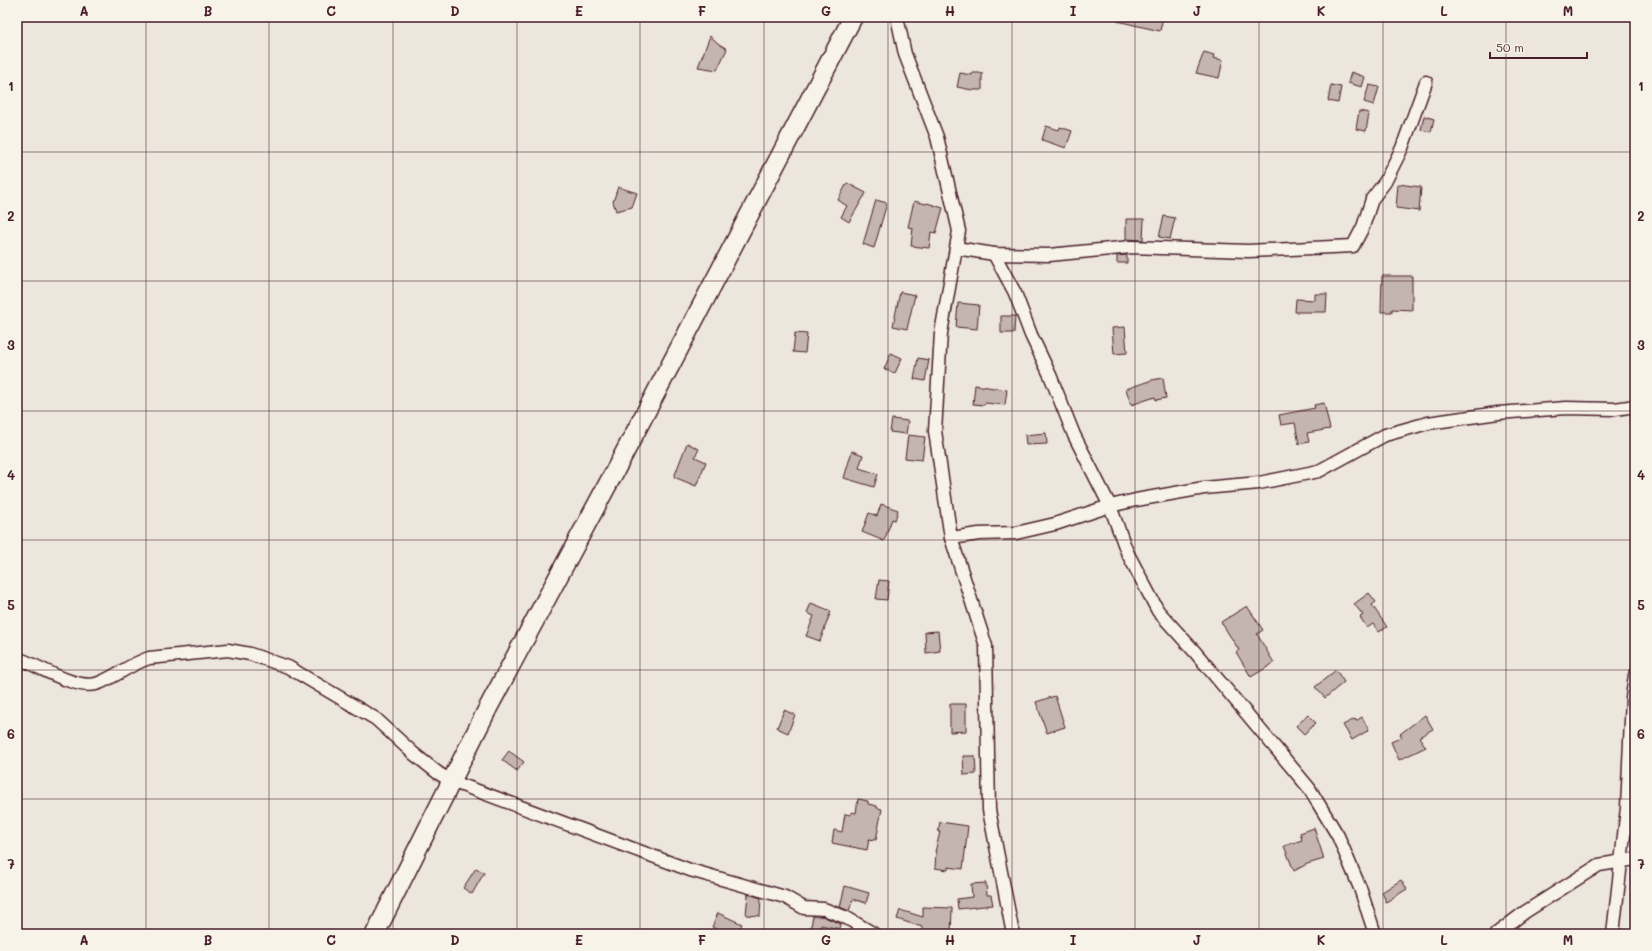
<svg xmlns="http://www.w3.org/2000/svg" width="1652" height="951" font-family="Mali,sans-serif">
	<style>
		.building { fill: #c4b5b0; stroke: #4a1f2b }
		.lines { fill: none; stroke-linecap: round; stroke-linejoin: round }
		.street-casing { stroke: #4a1f2b; stroke-width: 15 }
		.secondary-casing { stroke: #4a1f2b; stroke-width: 21 }
		.street { stroke: #f7f3e8; stroke-width: 12 }
		.secondary { stroke: #f7f3e8; stroke-width: 18 }
		.grid { fill: none; stroke: #4a1f2b; stroke-width: 1; stroke-opacity: 0.55 }
		.neatline { fill: none; stroke: #4a1f2b; stroke-width: 1.5 }
		.grid-label { font-size: 13px; text-anchor: middle; font-weight: bold; fill: #4a1f2b }
	</style>
	<rect width="100%" height="100%" fill="#ece6dd"/>
	<filter id="ink" filterUnits="userSpaceOnUse"><feTurbulence type="fractalNoise" baseFrequency=".025" numOctaves="2"/><feDisplacementMap in="SourceGraphic" scale="8" xChannelSelector="R" yChannelSelector="G"/><feConvolveMatrix kernelMatrix="1 2 1 2 8 2 1 2 1" color-interpolation-filters="sRGB"/></filter>
	<g filter="url(#ink)">
		<!-- building -->
		<g class="building">
			<path d="M1118,17h45l-3,14 -43,-10z"/>
			<path d="M710,36l9,8 8,5 -10,21 -19,-3z"/>
			<path d="M1204,52l10,3 -1,3 10,2 -4,18 -23,-5z"/>
			<path d="M1351,72l14,5 -3,10 -14,-4z"/>
			<path d="M960,73l12,2v-2h10v17h-10l-15,-3z"/>
			<path d="M1331,85l10,2 -3,16 -10,-2z"/>
			<path d="M1369,85l10,2 -5,18 -10,-3z"/>
			<path d="M1359,111l10,2 -3,18 -10,-2z"/>
			<path d="M1424,116l10,3 -3,13 -10,-2z"/>
			<path d="M1046,126l13,4 1,-3 12,4 -6,17 -24,-8z"/>
			<path d="M847,183l19,10 -17,29 -8,-5 6,-11 -9,-6z"/>
			<path d="M1398,184l23,3 -2,24 -23,-3z"/>
			<path d="M618,187l19,6 -5,14 -16,4 -3,-9z"/>
			<path d="M876,200l11,3 -13,45 -11,-4z"/>
			<path d="M914,201l12,3 1,-1 16,5 -7,25 -5,-1 -2,16 -18,-2 2,-18 -5,-1z"/>
			<path d="M1164,216l11,2 -5,21 -11,-2z"/>
			<path d="M1126,219h18l-1,21 -17,-1z"/>
			<path d="M1127,255v8h-10v-7z"/>
			<path d="M1382,276h30v34l-20,-1v3h-11z"/>
			<path d="M900,292l15,3 -8,34 -14,-3z"/>
			<path d="M1315,294h12l-1,18h-31l1,-13 19,1z"/>
			<path d="M958,303l21,2 -2,24 -21,-2z"/>
			<path d="M1001,316h14l-1,17h-13z"/>
			<path d="M1125,327l2,26 -13,1 -2,-26z"/>
			<path d="M795,333l12,1 -2,19 -12,-1z"/>
			<path d="M891,353l11,5 -7,15 -11,-4z"/>
			<path d="M918,358l11,2 -4,21 -11,-2z"/>
			<path d="M1163,378l3,20 -10,2 -1,-3 -24,8 -5,-16 26,-9z"/>
			<path d="M975,385l32,5 -2,15 -20,-2 -1,2 -11,-1z"/>
			<path d="M1324,403l6,26 -23,4 2,9 -10,2 -4,-21 -14,2 -2,-10 36,-7 -1,-3z"/>
			<path d="M892,419l16,2 -2,13 -16,-2z"/>
			<path d="M1046,433l1,11 -21,1 -1,-10z"/>
			<path d="M908,435l17,2 -3,23 -17,-2z"/>
			<path d="M687,443l12,6 -4,8 11,5 -10,24 -22,-9z"/>
			<path d="M852,451l11,4 -4,13 19,6 -4,13 -30,-9z"/>
			<path d="M881,504l17,6 -3,10 -3,-1 -8,22 -22,-9 7,-19 8,3z"/>
			<path d="M879,580l10,1 -2,19 -11,-1z"/>
			<path d="M1369,593l7,9 -4,3 15,22 -8,5 -6,-8 -6,4 -7,-11 3,-2 -9,-11z"/>
			<path d="M811,603l20,8 -11,30 -14,-5 8,-20 -7,-3z"/>
			<path d="M1247,606l16,24 -6,4 17,29 -23,14 -15,-25 3,-2 -18,-28z"/>
			<path d="M938,631l2,20 -14,2 -1,-21z"/>
			<path d="M1336,670l8,12 -19,16 -10,-11z"/>
			<path d="M1055,696l10,31 -18,6 -11,-31z"/>
			<path d="M950,704h16v27l-16,1z"/>
			<path d="M784,710l11,5 -7,18 -11,-5z"/>
			<path d="M1308,715l8,8 -12,11 -8,-8z"/>
			<path d="M1425,715l8,14 -14,8 7,10 -27,13 -8,-18 11,-5 -2,-3z"/>
			<path d="M1362,717l7,13 -17,10 -9,-15 12,-6 1,2z"/>
			<path d="M509,751l15,11 -7,9 -15,-11z"/>
			<path d="M963,756h12l1,18 -12,1z"/>
			<path d="M858,799l10,2v3l9,2v2l5,1 -6,31 -7,-1 -2,11 -35,-7 2,-13 8,2 3,-18 6,1v-3l5,1z"/>
			<path d="M940,822l28,4 -5,43 -15,-2v3l-13,-2 1,-16h-1l5,-20h-2z"/>
			<path d="M1314,828l10,31 -17,5 -13,7 -10,-25 18,-6 -2,-7z"/>
			<path d="M476,868l8,5 -12,21 -9,-6z"/>
			<path d="M1401,880l6,9 -21,13 -4,-10z"/>
			<path d="M986,883l1,12h4l2,10 -35,4 -1,-10 15,-2 -1,-13z"/>
			<path d="M845,886l24,7 -3,10 -13,-4 -4,12 -9,-4z"/>
			<path d="M748,894l13,4 -1,18 -14,-1z"/>
			<path d="M923,907l29,1 -1,26h-29v-7l-25,-8 3,-9 23,7z"/>
			<path d="M718,913l24,11 -5,10h-9l-16,-7z"/>
			<path d="M813,916h9l19,8 -1,5 -19,-4 -2,8 -9,-2z"/>
		</g>
		<g class="lines">
			<defs>
				<g id="street">
					<path d="M897,17l8,37 32,83 22,94 -18,102 -6,98 16,107 35,108 3,164 24,124"/>
					<path d="M956,248l38,6 55,1 82,-8 117,4 105,-5 10,-19 9,-28 13,-17 17,-34 24,-66"/>
					<path d="M994,254l21,39 16,42 19,40 24,60 36,71 17,46 31,59 37,41 114,136 29,48 22,52 15,46"/>
					<path d="M951,538l28,-4 37,-1 39,-9 55,-18 26,-6 68,-12 55,-5 60,-12 66,-36 43,-12 70,-10 68,-5 49,1 20,-3"/>
					<path d="M17,658c21,7 61,34 82,25 17,-7 32,-19 50,-25l79,-8 22,4 38,13 88,52 38,35 24,19 13,8 239,89 95,27 19,11 20,1 21,8 29,17"/>
					<path d="M1496,934l29,-22 74,-47 36,-6"/>
					<path d="M1613,934l14,-126 5,-110 3,-23"/>
				</g>
				<path id="secondary" d="M375,934l114,-228 128,-239 236,-450"/>
			</defs>
			<!-- street casing -->
			<use href="#street" class="street-casing"/>
			<!-- secondary casing -->
			<use href="#secondary" class="secondary-casing"/>
			<!-- street -->
			<use href="#street" class="street"/>
			<!-- secondary -->
			<use href="#secondary" class="secondary"/>
		</g>
	</g>
	<!-- grid -->
	<path class="grid" d="M146,17v917M269,17v917M393,17v917M517,17v917M640,17v917M764,17v917M888,17v917M1012,17v917M1135,17v917M1259,17v917M1383,17v917M1506,17v917M17,152h1618M17,281h1618M17,411h1618M17,540h1618M17,670h1618M17,799h1618"/>
	<!-- margin -->
	<rect width="1652" height="951" fill="none" stroke="#f7f3e8" stroke-width="44"/>
	<!-- scale -->
	<path d="M1490 52v6h97v-6" fill="none" stroke="#4a1f2b" stroke-width="2"/>
	<text x="1496" y="52" font-size="12" fill="#4a1f2b" stroke="#f7f3e8" stroke-width="3" paint-order="stroke">50 m</text>
	<rect x="22" y="22" width="1608" height="907" class="neatline"/>
	<g class="grid-label">
		<text x="84" y="16">A</text>
		<text x="208" y="16">B</text>
		<text x="331" y="16">C</text>
		<text x="455" y="16">D</text>
		<text x="579" y="16">E</text>
		<text x="702" y="16">F</text>
		<text x="826" y="16">G</text>
		<text x="950" y="16">H</text>
		<text x="1073" y="16">I</text>
		<text x="1197" y="16">J</text>
		<text x="1321" y="16">K</text>
		<text x="1444" y="16">L</text>
		<text x="1568" y="16">M</text>
		<text x="11" y="91">1</text>
		<text x="1641" y="91">1</text>
		<text x="11" y="221">2</text>
		<text x="1641" y="221">2</text>
		<text x="11" y="350">3</text>
		<text x="1641" y="350">3</text>
		<text x="11" y="480">4</text>
		<text x="1641" y="480">4</text>
		<text x="11" y="610">5</text>
		<text x="1641" y="610">5</text>
		<text x="11" y="739">6</text>
		<text x="1641" y="739">6</text>
		<text x="11" y="869">7</text>
		<text x="1641" y="869">7</text>
		<text x="84" y="945">A</text>
		<text x="208" y="945">B</text>
		<text x="331" y="945">C</text>
		<text x="455" y="945">D</text>
		<text x="579" y="945">E</text>
		<text x="702" y="945">F</text>
		<text x="826" y="945">G</text>
		<text x="950" y="945">H</text>
		<text x="1073" y="945">I</text>
		<text x="1197" y="945">J</text>
		<text x="1321" y="945">K</text>
		<text x="1444" y="945">L</text>
		<text x="1568" y="945">M</text>
	</g>
</svg>
